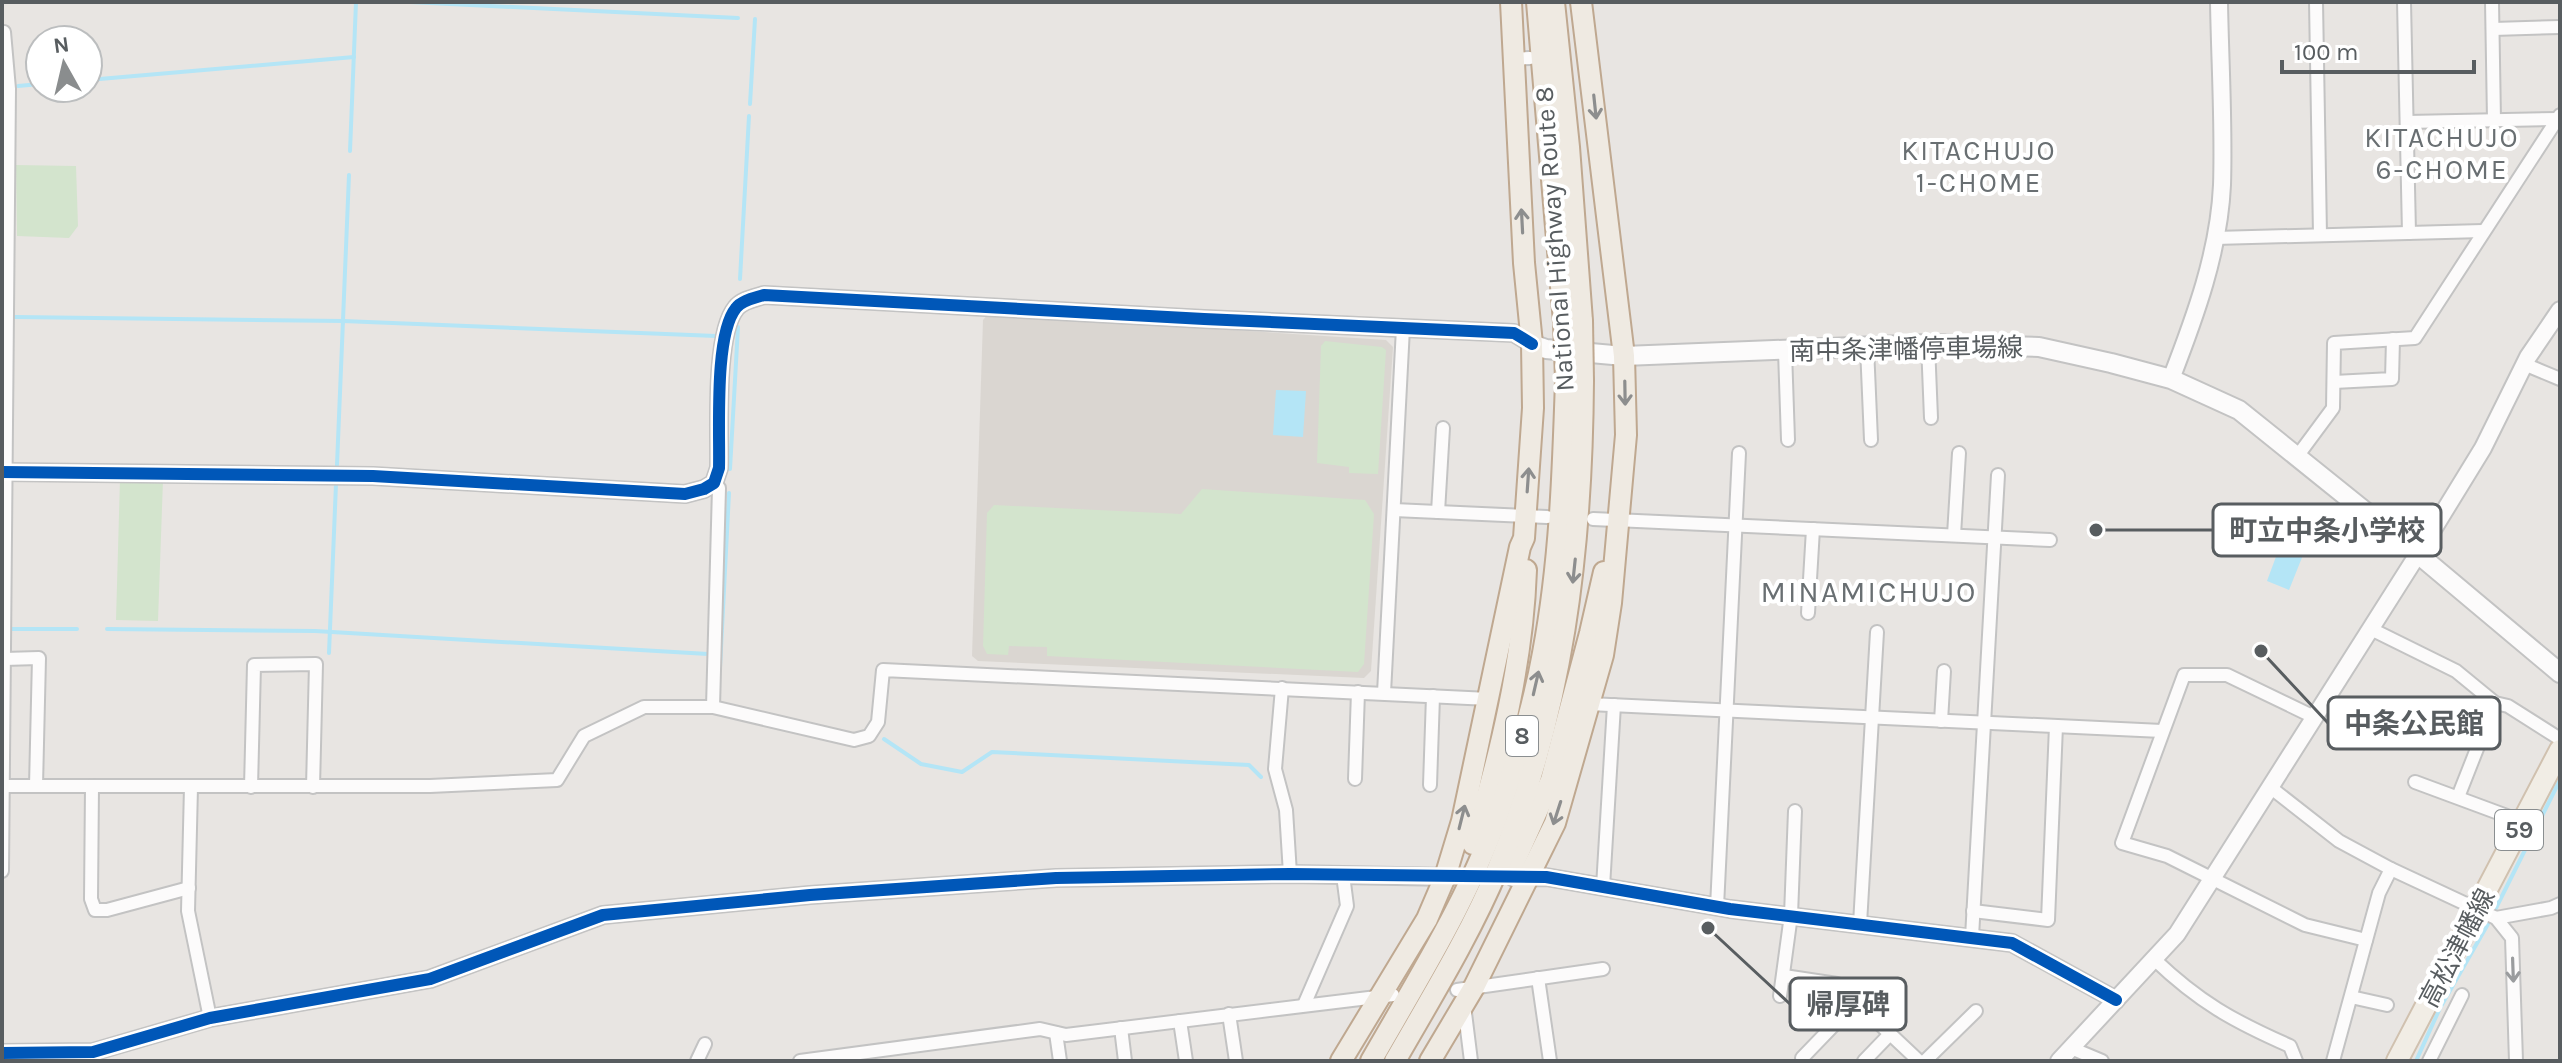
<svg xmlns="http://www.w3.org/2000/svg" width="2562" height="1063" font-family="Karla,'Noto Sans JP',sans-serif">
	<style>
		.education { fill: #dad6d1 }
		.green { fill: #d3e4cd }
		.water { fill: #b4e5f6 }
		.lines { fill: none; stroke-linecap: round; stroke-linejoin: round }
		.stream { stroke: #b4e5f6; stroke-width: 4 }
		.minor-casing { stroke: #c3c3c3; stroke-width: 16 }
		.tertiary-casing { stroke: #c3c3c3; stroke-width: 20 }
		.secondary-casing { stroke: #c3c3c3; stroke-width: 22 }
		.primary-casing { stroke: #d0c1af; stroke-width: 24 }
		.trunk-casing { stroke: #bfa890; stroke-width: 24 }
		.minor { stroke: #fcfbfb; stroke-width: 12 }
		.tertiary { stroke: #fcfbfb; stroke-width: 16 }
		.secondary { stroke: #fcfbfb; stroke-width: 18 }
		.primary { stroke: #f1ede5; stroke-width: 20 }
		.trunk { stroke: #efeae2; stroke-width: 20 }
		.trunk-bridge-casing { stroke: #bfa890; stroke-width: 24; stroke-linecap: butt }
		.trunk-bridge { stroke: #efeae2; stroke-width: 20 }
		.cycleway-casing { stroke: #fff; stroke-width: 17 }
		.cycleway { stroke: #0057b8; stroke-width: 12 }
		.oneway { stroke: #8d8e8e }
		.oneway2 { stroke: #9a9c9e }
		.labels { text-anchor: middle; stroke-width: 8; stroke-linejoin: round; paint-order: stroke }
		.shield { fill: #fff; stroke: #8a8e90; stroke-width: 2 }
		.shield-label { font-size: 24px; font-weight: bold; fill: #585d60 }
		.street-label { font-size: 26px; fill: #585d60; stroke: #fff }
		.neighbourhood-label { font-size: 28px; letter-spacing: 2px; fill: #696f72; stroke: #fff }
		.quarter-label { font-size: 30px; letter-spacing: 2px; fill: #696f72; stroke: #fff }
		.leader { fill: none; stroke: #585d60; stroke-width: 3 }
		.callout-dot { fill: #585d60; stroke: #fff; stroke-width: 3 }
		.callout { fill: #fff; stroke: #585d60; stroke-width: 3 }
		.callout-label { font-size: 28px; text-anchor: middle; font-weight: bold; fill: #585d60 }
	</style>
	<rect width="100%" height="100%" fill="#e8e5e2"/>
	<!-- education -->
	<path class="education" d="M988,314l398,26 7,7 -22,324 -7,7 -386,-17 -6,-5 11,-336z"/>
	<!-- green -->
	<g class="green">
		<path d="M16,165l60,1 2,60 -9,12 -52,-2z"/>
		<path d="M1325,341l57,6 4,3 -8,124 -29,-1v-6l-32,-4 4,-117z"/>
		<path d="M120,479l43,1 -5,141 -42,-1z"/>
		<path d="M1202,489l163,11 9,14 -10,150 -6,8 -311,-16v-9l-38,-1 -1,9 -21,-1 -4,-8 4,-133 7,-8 187,9z"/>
	</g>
	<!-- water -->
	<g class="water">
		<path d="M1276,390l30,1 -3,46 -30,-2z"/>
		<path d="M2278,534l29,11 -18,45 -22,-9 10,-27 -6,-3z"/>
	</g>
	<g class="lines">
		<!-- stream -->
		<g class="stream">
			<path d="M410,2l328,16"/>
			<path d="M88,80l266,-23"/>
			<path d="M18,86l22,-2"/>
			<path d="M750,104l5,-85"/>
			<path d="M350,151l6,-149"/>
			<path d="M740,279l9,-163"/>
			<path d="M15,317l328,4 373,15"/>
			<path d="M337,465l12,-290"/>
			<path d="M730,469l8,-142"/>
			<path d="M12,629h65"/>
			<path d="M107,629l208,2 393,23"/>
			<path d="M329,653l7,-169"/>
			<path d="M720,667l9,-174"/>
			<path d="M884,739l37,25 41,8 30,-20 257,13 12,12"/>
			<path d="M2495,910l65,-130"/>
			<path d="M2416,1061l24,-53 48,-84"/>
		</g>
		<defs>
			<g id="minor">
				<path d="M2316,2l4,233"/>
				<path d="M2404,2l5,231"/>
				<path d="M2492,2l2,118"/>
				<path d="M2493,29l67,-2"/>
				<path d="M1513,59l17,-1"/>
				<path d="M2407,122l151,-3"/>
				<path d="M2215,238l268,-7"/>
				<path d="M1928,344l3,74"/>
				<path d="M1867,347l4,93"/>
				<path d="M1785,351l3,89"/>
				<path d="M2524,364l36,15"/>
				<path d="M2334,382l58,-3 1,-40"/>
				<path d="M2296,458l37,-50 1,-65 81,-5 145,-223"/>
				<path d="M1394,510l153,7"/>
				<path d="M1438,512l5,-84"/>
				<path d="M1593,519l457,21"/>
				<path d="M1954,535l5,-82"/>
				<path d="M1808,613l5,-84"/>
				<path d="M2371,629l85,42 39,32 13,3 52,33"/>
				<path d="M4,659l35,-1 -3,128"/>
				<path d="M1282,688l-7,81 11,41 4,64"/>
				<path d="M1384,693l19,-365"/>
				<path d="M1589,704l573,27"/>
				<path d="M713,707l6,-219 -5,-5"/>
				<path d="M2314,717l-87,-42h-43l-62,168 45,13 138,69 61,15"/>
				<path d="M1941,721l3,-50"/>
				<path d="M1355,779l3,-87"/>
				<path d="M2415,782l108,40"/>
				<path d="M1430,785l3,-89"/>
				<path d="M2,786h428l127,-6 27,-44 60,-29h69l141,33 15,-4 9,-14 5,-52 606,29"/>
				<path d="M92,786l-1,113 4,11h12l82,-22"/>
				<path d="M191,787l-3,124 22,107"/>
				<path d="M251,787l3,-122 62,-1 -3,123"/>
				<path d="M2270,787l69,54 52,28 105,49 16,20 4,123"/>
				<path d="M2458,797l37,-94"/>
				<path d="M2,871l7,-782 -5,-57"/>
				<path d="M1603,887l11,-182"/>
				<path d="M1717,907l22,-454"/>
				<path d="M1973,911l75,9 8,-194"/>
				<path d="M2496,918l55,-10 9,-4"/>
				<path d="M1860,924l17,-292"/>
				<path d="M1972,937l26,-462"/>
				<path d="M2154,959c45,43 79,62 136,87l6,15"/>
				<path d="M1784,976l53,8 82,77"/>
				<path d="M1538,978l12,83"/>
				<path d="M1457,990l146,-21"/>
				<path d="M1780,996l11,-81 4,-104"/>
				<path d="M2351,997l36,8"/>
				<path d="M1304,1005l43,-99 -4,-31"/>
				<path d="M1464,1005l7,56"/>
				<path d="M1229,1014l7,47"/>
				<path d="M1180,1021l6,40"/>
				<path d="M1121,1028l4,33"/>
				<path d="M1056,1033l4,28"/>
				<path d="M2071,1048l31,13"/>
				<path d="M1802,1058l54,-56"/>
				<path d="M697,1061l8,-17"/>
				<path d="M800,1061l240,-32 26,6 327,-40"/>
				<path d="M1864,1061l26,-27"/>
				<path d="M1925,1061l51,-50"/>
				<path d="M2333,1061l46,-168 12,-24"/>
				<path d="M2429,1061l33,-66"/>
			</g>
			<g id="tertiary">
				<path d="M2171,379c24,-62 48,-127 51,-194 2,-61 -2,-122 -3,-183"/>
				<path d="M2,472l371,4 312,18 19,-5 10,-6 5,-15c1,-37 -5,-133 17,-160 6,-8 19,-10 28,-13l440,24 310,14 18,11"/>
				<path d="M1514,878l32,-1 184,32 282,34 104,57"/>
				<path d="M2,1053l91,-1 117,-34 220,-39 173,-64 207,-20 246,-17 234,-4 160,3"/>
				<path d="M2059,1061l118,-127 241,-380 65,-106 45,-91 32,-47"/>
			</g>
			<path id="secondary" d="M1532,344l14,5 78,7 304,-12 111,3 72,16 60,16 68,31 179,144 142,119"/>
			<path id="primary" d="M2397,1061l163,-311"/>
			<g id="trunk">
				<path d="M1537,2l27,320"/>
				<path d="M1554,2l15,145 13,174"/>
				<path d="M1473,844c27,-88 50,-182 53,-274"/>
				<path d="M1513,865l38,-85 39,-147 14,-61"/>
				<path d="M1341,1061l86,-142 18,-42 17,-56 58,-274 4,-9 9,-130 -1,-64 -8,-81 -13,-261"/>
				<path d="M1371,1061c48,-84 102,-169 132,-261 16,-47 31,-97 40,-147 17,-90 20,-181 23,-273"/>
				<path d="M1395,1061c36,-63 75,-126 103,-193 65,-155 84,-319 85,-487"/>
				<path d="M1430,1061l44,-74 81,-164 48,-168 8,-52 15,-168 -2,-79 -43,-354"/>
			</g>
		</defs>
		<!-- minor casing -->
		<use href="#minor" class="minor-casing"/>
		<!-- tertiary casing -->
		<use href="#tertiary" class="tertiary-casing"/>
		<!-- secondary casing -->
		<use href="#secondary" class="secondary-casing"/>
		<!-- primary casing -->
		<use href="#primary" class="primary-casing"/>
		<!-- trunk casing -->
		<use href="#trunk" class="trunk-casing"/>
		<!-- minor -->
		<use href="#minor" class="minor"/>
		<!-- tertiary -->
		<use href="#tertiary" class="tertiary"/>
		<!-- secondary -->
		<use href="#secondary" class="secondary"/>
		<!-- primary -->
		<use href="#primary" class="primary"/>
		<!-- trunk -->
		<use href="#trunk" class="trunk"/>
		<defs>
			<g id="trunk-bridge">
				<path d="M1582,321l1,60"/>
				<path d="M1564,322l2,58"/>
			</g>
		</defs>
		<!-- trunk-bridge casing -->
		<use href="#trunk-bridge" class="trunk-bridge-casing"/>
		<!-- trunk-bridge -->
		<use href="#trunk-bridge" class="trunk-bridge"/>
		<defs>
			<g id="cycleway">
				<path d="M2,472l371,4 312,18 19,-5 10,-6 5,-15c1,-37 -5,-133 17,-160 6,-8 19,-10 28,-13l440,24 310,14 18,11"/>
				<path d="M2,1053l91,-1 117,-34 220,-39 173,-64 207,-20 246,-17 234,-4 256,3 184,32 282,34 104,57"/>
			</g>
		</defs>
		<!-- cycleway casing -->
		<use href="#cycleway" class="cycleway-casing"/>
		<!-- cycleway -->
		<use href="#cycleway" class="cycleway"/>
	</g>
	<!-- one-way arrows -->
	<defs><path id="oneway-shaft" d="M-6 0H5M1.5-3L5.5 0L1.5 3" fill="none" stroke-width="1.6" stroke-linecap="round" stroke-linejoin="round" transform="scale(2)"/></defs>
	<g class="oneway">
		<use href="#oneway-shaft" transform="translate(1595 107) rotate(84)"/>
		<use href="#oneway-shaft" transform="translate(1522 221) rotate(-93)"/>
		<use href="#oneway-shaft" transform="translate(1625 393) rotate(89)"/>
		<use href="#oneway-shaft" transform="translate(1528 480) rotate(-86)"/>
		<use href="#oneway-shaft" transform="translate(1574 571) rotate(96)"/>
		<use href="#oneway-shaft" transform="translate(1536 683) rotate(-77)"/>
		<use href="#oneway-shaft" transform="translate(1557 813) rotate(108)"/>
		<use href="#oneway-shaft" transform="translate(1462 817) rotate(-76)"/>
	</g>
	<use class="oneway2" href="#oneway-shaft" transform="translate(2513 970) rotate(88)"/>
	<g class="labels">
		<!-- shield labels -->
		<g class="shield">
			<rect x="1506" y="716" width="32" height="40" rx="6"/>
			<rect x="2495" y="810" width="48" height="40" rx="6"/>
		</g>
		<g class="shield-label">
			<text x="1522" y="744">8</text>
			<text x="2519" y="838">59</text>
		</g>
		<!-- street labels -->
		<g class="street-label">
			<text transform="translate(1554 239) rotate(-94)" y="9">National Highway Route 8</text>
			<text transform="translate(1906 349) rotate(-1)" y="9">南中条津幡停車場線</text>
			<text transform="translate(2457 948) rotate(-62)" y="9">高松津幡線</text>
		</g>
		<!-- neighbourhood labels -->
		<g class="neighbourhood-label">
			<text x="2442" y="147">KITACHUJO<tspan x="2442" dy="32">6-CHOME</tspan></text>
			<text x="1979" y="160">KITACHUJO<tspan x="1979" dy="32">1-CHOME</tspan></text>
		</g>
		<!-- quarter labels -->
		<g class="quarter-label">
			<text x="1869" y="602">MINAMICHUJO</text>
		</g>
	</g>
	<!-- callouts -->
	<path class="leader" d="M2096 530L2213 530M2261 651L2328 723M1708 928L1790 1004"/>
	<g class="callout-dot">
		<circle cx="2096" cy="530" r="8"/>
		<circle cx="2261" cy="651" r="8"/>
		<circle cx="1708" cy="928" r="8"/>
	</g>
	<g class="callout">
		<rect x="2213" y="504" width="228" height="52" rx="8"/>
		<rect x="2328" y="697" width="172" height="52" rx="8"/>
		<rect x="1790" y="978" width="116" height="52" rx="8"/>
	</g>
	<g class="callout-label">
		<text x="2327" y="540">町立中条小学校</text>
		<text x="2414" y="733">中条公民館</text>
		<text x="1848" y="1014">帰厚碑</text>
	</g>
	<!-- border -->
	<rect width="2562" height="1063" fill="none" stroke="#585d60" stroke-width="8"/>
	<!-- north arrow -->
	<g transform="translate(64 64) rotate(352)"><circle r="38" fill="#ffffff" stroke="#bcbebf" stroke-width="2"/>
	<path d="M0-6L14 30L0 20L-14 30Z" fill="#8a8d8e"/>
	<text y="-12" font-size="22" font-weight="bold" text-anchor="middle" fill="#585d60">N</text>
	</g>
	<!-- scale -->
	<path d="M2282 60v12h192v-12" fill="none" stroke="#585d60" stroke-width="4"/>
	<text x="2294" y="60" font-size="24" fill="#585d60" stroke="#ffffff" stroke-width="6" paint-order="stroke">100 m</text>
</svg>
